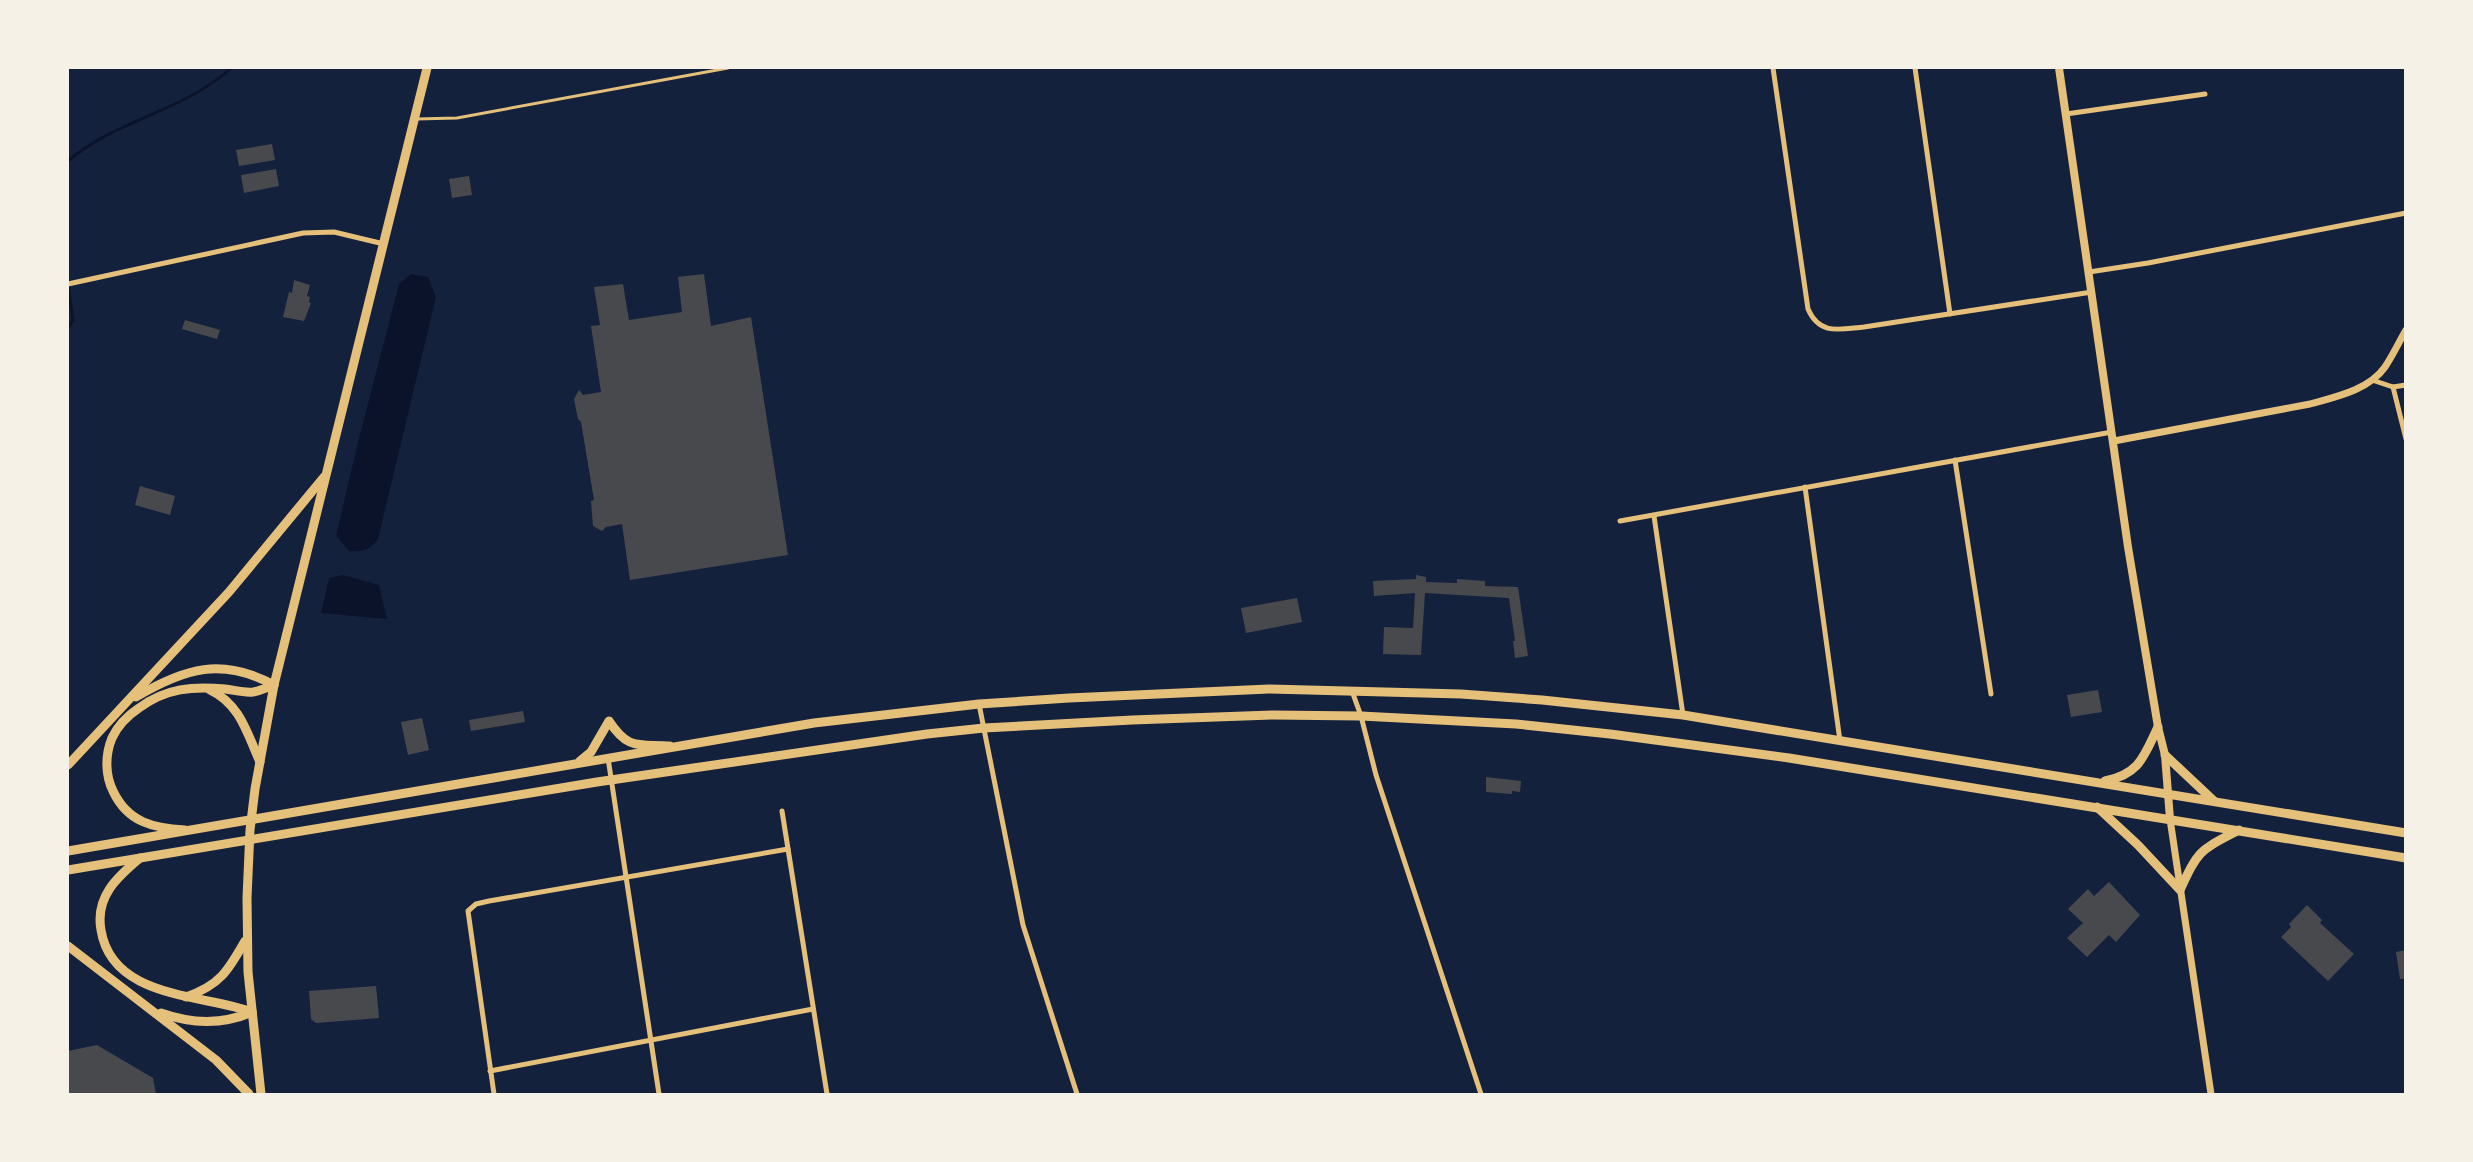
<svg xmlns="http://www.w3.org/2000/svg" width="2473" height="1162" font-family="Mulish,sans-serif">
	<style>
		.water { fill: #0b132b }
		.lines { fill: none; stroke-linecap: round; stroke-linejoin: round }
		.stream { stroke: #0b132b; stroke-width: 3 }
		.building { fill: #48494c }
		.service { stroke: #e5c07b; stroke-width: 3 }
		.minor { stroke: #e5c07b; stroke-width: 5 }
		.tertiary { stroke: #e5c07b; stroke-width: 7 }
		.secondary { stroke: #e5c07b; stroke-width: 8 }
		.primary { stroke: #e5c07b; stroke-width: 9 }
		.trunk { stroke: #e5c07b; stroke-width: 9 }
	</style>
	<rect width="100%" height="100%" fill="#14213d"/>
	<!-- water -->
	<g class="water">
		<path d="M411,274l17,3 8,20 -58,242c-8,11 -15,13 -29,12l-13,-15 21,-90 42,-162z"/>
		<path d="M343,575l36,10 8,34 -66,-6 8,-35z"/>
	</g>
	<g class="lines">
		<!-- stream -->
		<g class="stream">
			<path d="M68,161c47,-41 117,-50 163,-93"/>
			<path d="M68,285l5,35 -5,8"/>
		</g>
	</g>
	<!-- building -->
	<g class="building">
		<path d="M272,144l3,16 -36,6 -3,-16z"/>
		<path d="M276,169l3,17 -35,7 -3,-18z"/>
		<path d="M469,176l3,19 -20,3 -3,-19z"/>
		<path d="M704,274l7,52 40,-9 37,238 -158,25 -8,-56 -16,3 -4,4 -9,-5 -2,-25 3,-1 -13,-78 -3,-3 -4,-20 5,-9 4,5 18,-3 -10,-66 9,-1 -6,-38 29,-3 6,36 53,-8 -4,-35z"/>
		<path d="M294,280l16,5 -3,11 3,1 -1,5 2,1 -7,18 -21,-4 6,-25 3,1z"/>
		<path d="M185,320l35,10 -3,9 -35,-10z"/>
		<path d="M140,486l35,10 -5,19 -35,-10z"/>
		<path d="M1416,575l10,2v5l31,1v-4l28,2v5l33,1 10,69 -13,2 -2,-17h2l-6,-43 -84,-5 -4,62 -38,-1 1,-27 29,1 2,-35 -41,3 -1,-15 43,-2z"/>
		<path d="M1297,598l5,24 -56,11 -5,-25z"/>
		<path d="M2098,690l4,22 -31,5 -4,-22z"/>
		<path d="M523,711l2,11 -54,9 -2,-11z"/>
		<path d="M422,718l7,32 -21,5 -7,-33z"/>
		<path d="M1486,777l35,4 -1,11 -8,-1v3l-26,-2z"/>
		<path d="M2109,882l31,33 -24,27 -7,-7 -22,22 -20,-19 16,-15 -15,-14 20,-20 6,7z"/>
		<path d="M2307,905l15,15 -2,3 34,31 -26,27 -47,-44 10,-10 -2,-3z"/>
		<path d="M2406,950v29h-6l-4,-27z"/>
		<path d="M376,986l3,32 -63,5 -5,-4 -2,-28z"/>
		<path d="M97,1045l56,33 3,16h-88v-43z"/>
	</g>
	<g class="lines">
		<!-- service -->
		<path class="service" d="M416,119l41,-1 271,-50"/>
		<!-- minor -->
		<g class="minor">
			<path d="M1773,68l35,241c12,27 32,20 56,18l228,-35"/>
			<path d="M1915,68l35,246"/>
			<path d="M2066,114l139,-20"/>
			<path d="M2089,272l59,-9 258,-50"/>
			<path d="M68,284l235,-51 31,-1 50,12"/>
			<path d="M2372,380l21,7 13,-2"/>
			<path d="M2393,387l13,52"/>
			<path d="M1955,460l36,234"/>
			<path d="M1805,487l35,254"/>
			<path d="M1654,516l29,199"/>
			<path d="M1620,521l492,-89"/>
			<path d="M1352,691l9,25 15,59 105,319"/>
			<path d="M979,704l44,221 54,169"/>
			<path d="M608,758l51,336"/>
			<path d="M782,811l45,283"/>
			<path d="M490,1071l323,-62"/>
			<path d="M494,1094l-26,-183 8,-7 13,-3 299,-52"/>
		</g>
		<!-- tertiary -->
		<g class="tertiary">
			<path d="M2114,441l196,-37c25,-7 59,-14 75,-37 8,-12 14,-25 21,-37"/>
			<path d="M2170,819l41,275"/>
		</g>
		<!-- secondary -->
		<path class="secondary" d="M2059,68l69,479 30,180 7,28 5,64"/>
		<!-- primary -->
		<g class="primary">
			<path d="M2165,755l49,46"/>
			<path d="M2105,781c35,-7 39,-25 53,-54"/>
			<path d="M2097,807l41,38 42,45c19,-41 19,-39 59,-60"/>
			<path d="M68,851l746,-128 165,-19 90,-6 200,-9 192,5 81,6 141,15 723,118"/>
			<path d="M68,870l529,-88 330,-48 57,-6 148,-8 141,-5 88,1 155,8 94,10 179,24 617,100"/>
		</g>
		<!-- trunk -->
		<g class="trunk">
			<path d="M210,690c30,14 37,43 50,72"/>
			<path d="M136,697c49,-29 86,-40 138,-12"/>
			<path d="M580,761l11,-9 18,-31c19,29 28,23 61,25"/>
			<path d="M68,765l161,-173 95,-115"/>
			<path d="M185,830c-31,-2 -57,-7 -72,-39 -8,-16 -8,-36 -1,-53 6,-13 15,-22 27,-30 27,-20 54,-22 86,-19 9,1 19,4 28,3 7,-1 15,-5 21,-7"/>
			<path d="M140,858c-23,19 -45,39 -39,72 11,69 102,64 151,82"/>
			<path d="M68,946l148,114 33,34"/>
			<path d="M186,997c34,-12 42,-26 59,-56"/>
			<path d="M161,1013c31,11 61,12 91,-1"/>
			<path d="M261,1094l-13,-122 -1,-74 3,-68 5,-41 19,-104 153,-617"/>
		</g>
	</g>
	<!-- border -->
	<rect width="2473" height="1162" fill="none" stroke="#f6f1e7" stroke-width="138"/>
</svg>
